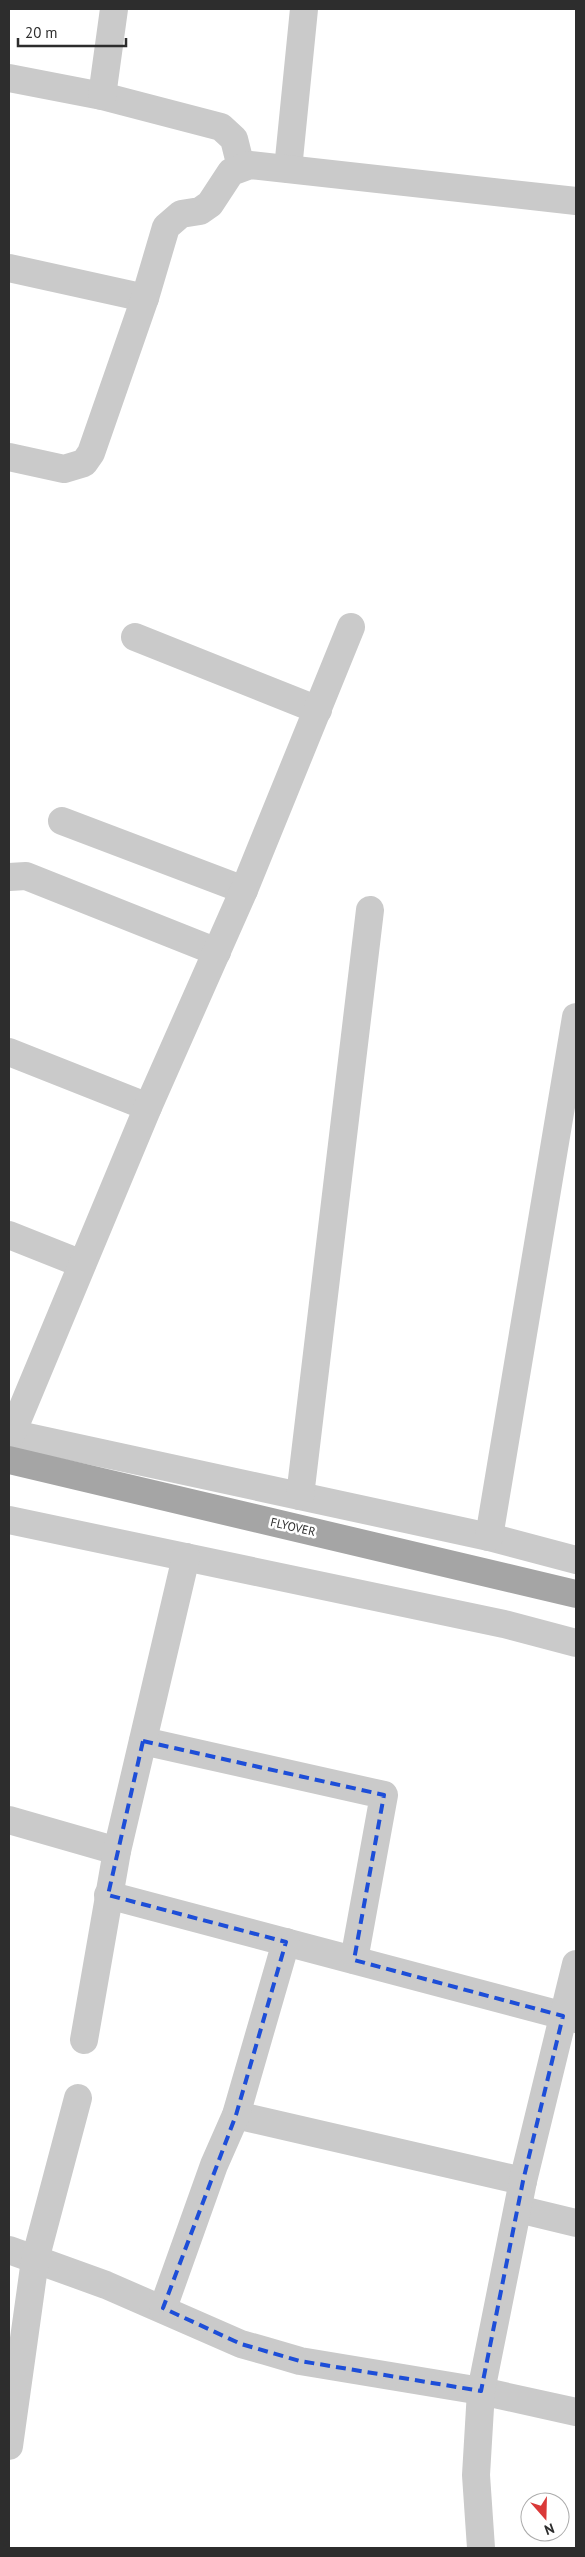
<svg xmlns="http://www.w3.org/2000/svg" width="585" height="2557" font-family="'PT Sans',sans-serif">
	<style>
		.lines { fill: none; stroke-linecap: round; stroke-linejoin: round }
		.minor { stroke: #cacaca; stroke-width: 28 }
		.major { stroke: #a5a5a5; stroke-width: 28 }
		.marked { fill: none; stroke: #1d4ed8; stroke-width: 4; stroke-dasharray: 10 6; stroke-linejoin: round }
		.labels { text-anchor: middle; stroke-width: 5; stroke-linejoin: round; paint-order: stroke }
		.street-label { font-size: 12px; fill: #2d2d2d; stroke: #fff }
	</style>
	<rect width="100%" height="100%" fill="#fff"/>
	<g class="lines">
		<!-- minor -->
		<g class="minor">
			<path d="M9,78l93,18 119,31 13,12 7,28"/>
			<path d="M102,96l12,-87"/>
			<path d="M288,169l16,-160"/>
			<path d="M9,268l136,30"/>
			<path d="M9,457l55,12 20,-6 7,-10 54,-155 21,-71 15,-13 19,-3 10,-7 21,-32 19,-7 326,36"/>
			<path d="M135,637l183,73"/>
			<path d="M62,821l182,69"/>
			<path d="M9,877l17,-1 191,76"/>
			<path d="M9,1052l139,55"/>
			<path d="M9,1235l73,29"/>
			<path d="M9,1433l480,104 87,23"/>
			<path d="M12,1433l136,-326 96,-217 107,-263"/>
			<path d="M300,1496l70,-586"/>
			<path d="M9,1520l495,104 72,19"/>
			<path d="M489,1537l87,-520"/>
			<path d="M143,1741l241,54 -30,165"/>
			<path d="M9,1820l108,31"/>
			<path d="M108,1895l468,124"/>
			<path d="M84,2040l33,-189 69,-294"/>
			<path d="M236,2115l287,66"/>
			<path d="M518,2209l58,14"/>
			<path d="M9,2250l97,35 135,59 25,7 34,10 181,30 95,21"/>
			<path d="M163,2308l51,-143 22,-50 50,-173"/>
			<path d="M9,2446l26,-186 43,-162"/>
			<path d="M481,2548l-5,-73 5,-84 42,-210 53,-217"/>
		</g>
		<!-- major -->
		<path class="major" d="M9,1460l567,134"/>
	</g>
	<!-- marked area -->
	<path class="marked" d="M143,1741l241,54 -30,165 209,56 -40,165 -42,210 -181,-30 -59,-17 -78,-36 73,-193 50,-173 -178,-47z"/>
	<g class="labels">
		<!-- street labels -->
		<g class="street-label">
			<text transform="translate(293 1527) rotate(13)" y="4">FLYOVER</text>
		</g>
	</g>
	<!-- border -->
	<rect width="585" height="2557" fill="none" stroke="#2d2d2d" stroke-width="20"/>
	<!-- north arrow -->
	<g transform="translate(545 2517) rotate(160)"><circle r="24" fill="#ffffff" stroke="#ababab"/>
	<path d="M0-4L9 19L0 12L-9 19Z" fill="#da3938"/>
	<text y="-8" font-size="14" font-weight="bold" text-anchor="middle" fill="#2d2d2d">N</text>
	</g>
	<!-- scale -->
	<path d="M18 38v8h108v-8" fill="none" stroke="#2d2d2d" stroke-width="2.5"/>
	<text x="25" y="38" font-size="15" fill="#2d2d2d" stroke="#ffffff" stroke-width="4" paint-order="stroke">20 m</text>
</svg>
